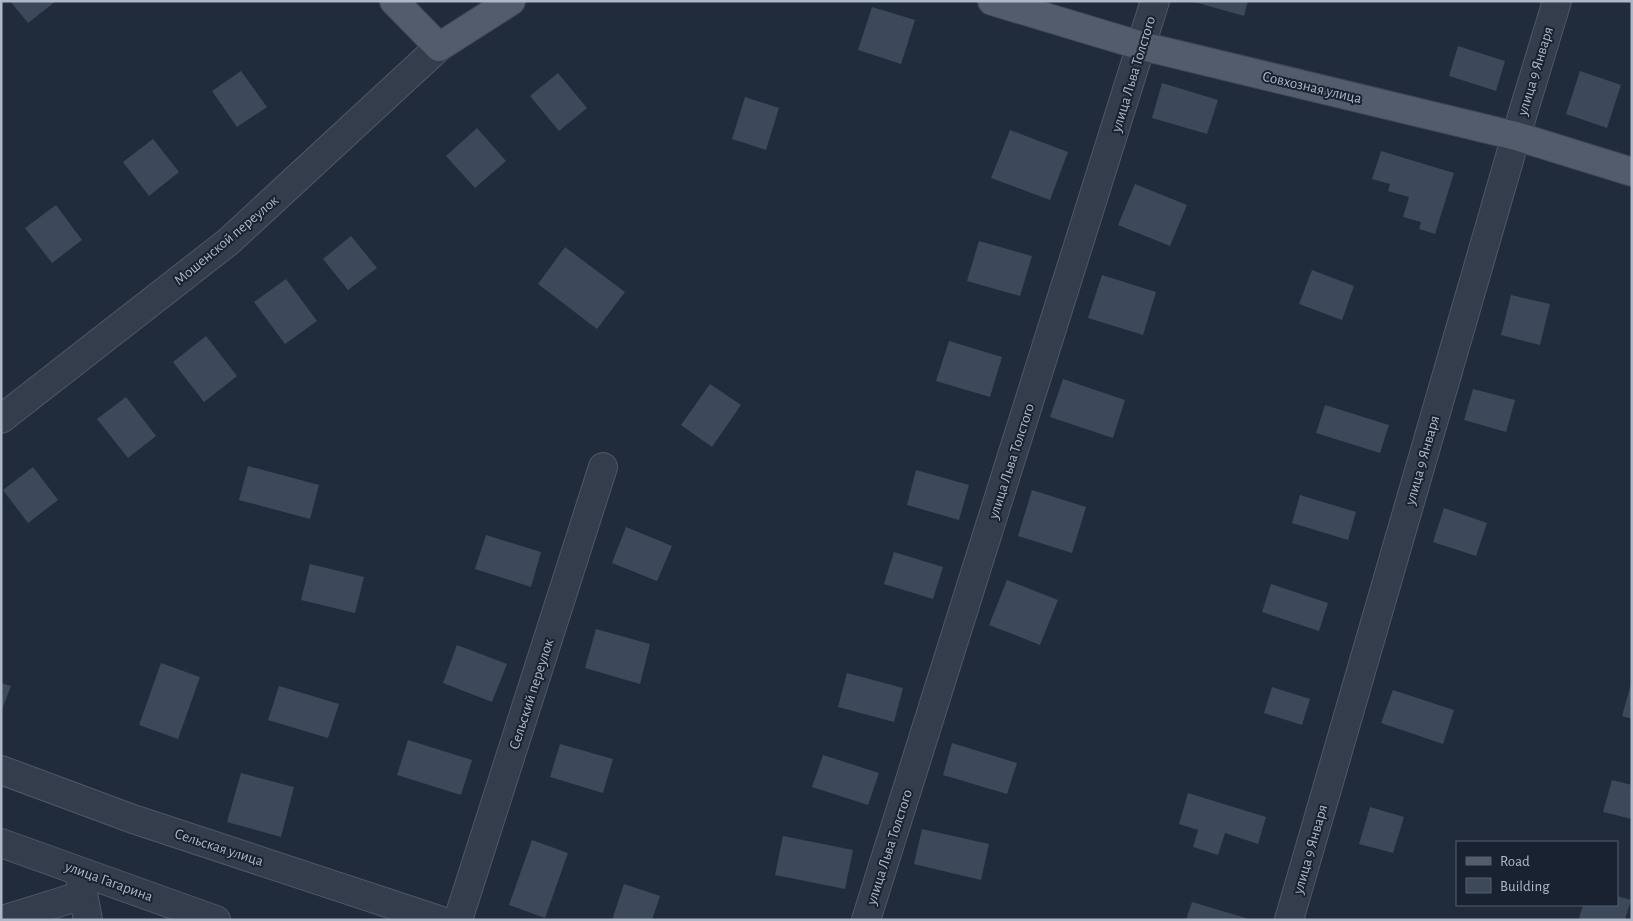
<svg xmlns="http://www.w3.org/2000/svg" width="1633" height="921" font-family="'Alegreya Sans',sans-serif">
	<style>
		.building { fill: #3c495b }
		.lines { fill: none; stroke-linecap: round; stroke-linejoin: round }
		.minor-casing { stroke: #4f5866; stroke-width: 30 }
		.major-casing { stroke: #3d4655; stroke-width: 30 }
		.minor { stroke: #343d4b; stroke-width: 28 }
		.major { stroke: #525c6c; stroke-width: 28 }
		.labels { text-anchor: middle; stroke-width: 4; stroke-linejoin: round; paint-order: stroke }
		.street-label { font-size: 15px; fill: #afb8c8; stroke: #192230 }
	</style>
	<rect width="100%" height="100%" fill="#202b3b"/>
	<!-- building -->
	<g class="building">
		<path d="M10,1h46l-28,22z"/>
		<path d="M1191,1h57l-4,15z"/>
		<path d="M872,7l43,13 -14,44 -43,-14z"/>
		<path d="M1458,46l47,15 -9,30 -47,-15z"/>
		<path d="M241,71l26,36 -30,20 -25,-36z"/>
		<path d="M1580,71l41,14 -14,43 -41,-14z"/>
		<path d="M558,73l29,35 -28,23 -29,-35z"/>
		<path d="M1162,83l56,17 -11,34 -55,-16z"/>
		<path d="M745,97l34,11 -13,42 -34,-11z"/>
		<path d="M477,128l29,33 -31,27 -29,-32z"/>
		<path d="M1010,130l58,22 -18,48 -59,-22z"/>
		<path d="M153,139l26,33 -30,24 -26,-34z"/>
		<path d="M1381,151l73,22 -19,61 -16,-5 2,-7 -18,-5 6,-20 -21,-6 2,-7 -18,-5z"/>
		<path d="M1135,184l52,21 -17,41 -52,-21z"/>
		<path d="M56,205l26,35 -30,23 -27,-35z"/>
		<path d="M351,236l26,32 -29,22 -25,-31z"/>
		<path d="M979,241l53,15 -12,40 -53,-15z"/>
		<path d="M565,247l60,45 -28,37 -59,-45z"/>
		<path d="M1312,270l42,16 -12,34 -43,-16z"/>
		<path d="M1102,275l54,17 -13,43 -55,-17z"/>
		<path d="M286,279l31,42 -32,23 -31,-42z"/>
		<path d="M1511,295l39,9 -10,41 -39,-10z"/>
		<path d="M206,336l31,40 -33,26 -31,-40z"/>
		<path d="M949,341l53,16 -12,40 -54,-16z"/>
		<path d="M1063,379l62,21 -12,38 -63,-21z"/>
		<path d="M710,384l31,21 -29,42 -31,-22z"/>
		<path d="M1473,389l42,11 -9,32 -42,-12z"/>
		<path d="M126,397l30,39 -28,22 -31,-39z"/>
		<path d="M1325,405l64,20 -9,28 -64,-20z"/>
		<path d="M248,466l71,19 -9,34 -71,-19z"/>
		<path d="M33,467l25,33 -30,23 -25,-33z"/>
		<path d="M916,470l53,15 -10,35 -52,-15z"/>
		<path d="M1032,490l54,17 -14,46 -54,-17z"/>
		<path d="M1300,495l56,17 -8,28 -56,-17z"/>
		<path d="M1444,508l43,15 -11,33 -43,-14z"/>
		<path d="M626,527l46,19 -15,35 -45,-18z"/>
		<path d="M486,535l55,17 -10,35 -56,-18z"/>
		<path d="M894,552l49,15 -10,32 -49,-15z"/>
		<path d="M310,564l54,13 -9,36 -54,-13z"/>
		<path d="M1007,580l51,20 -18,45 -51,-20z"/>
		<path d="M1271,584l57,19 -9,28 -57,-19z"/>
		<path d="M596,629l54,15 -10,40 -55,-16z"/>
		<path d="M457,645l50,19 -15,38 -49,-19z"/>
		<path d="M161,663l39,14 -22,62 -39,-14z"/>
		<path d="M847,673l56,15 -9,34 -56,-15z"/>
		<path d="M1,683l10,3 -10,26z"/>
		<path d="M1631,684l1,1v34l-10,-3z"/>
		<path d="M279,686l60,18 -11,34 -60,-18z"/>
		<path d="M1272,687l38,12 -8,26 -38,-12z"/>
		<path d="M1393,690l61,20 -11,34 -62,-21z"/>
		<path d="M408,740l64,20 -11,35 -64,-20z"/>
		<path d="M952,743l65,20 -10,31 -64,-19z"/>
		<path d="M560,744l53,15 -10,34 -53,-16z"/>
		<path d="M823,755l56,18 -11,32 -56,-18z"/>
		<path d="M241,773l53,14 -13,50 -54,-15z"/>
		<path d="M1612,780l20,5v34l-29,-7z"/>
		<path d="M1188,793l78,24 -8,27 -33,-11 -7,22 -25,-8 5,-17 -19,-6z"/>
		<path d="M1370,807l34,10 -11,36 -34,-9z"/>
		<path d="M922,829l67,15 -8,36 -67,-16z"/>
		<path d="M783,836l70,14 -8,39 -70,-14z"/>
		<path d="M532,840l36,13 -23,65 -36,-13z"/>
		<path d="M624,884l36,12 -8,24h-40z"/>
		<path d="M1617,896l14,4 -6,20h-41l-5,-2 4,-13h34z"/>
		<path d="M1192,902l57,17v1h-63z"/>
	</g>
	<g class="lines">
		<defs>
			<g id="minor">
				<path d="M1,419l227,-177 211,-195"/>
				<path d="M1,770l132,49 306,101"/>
				<path d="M1,843l215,77"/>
				<path d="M80,877l8,43"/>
				<path d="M2,920l81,-25"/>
				<path d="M458,920l145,-453"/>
				<path d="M866,920l289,-919"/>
				<path d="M1289,920l227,-784 41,-135"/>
			</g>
			<g id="major">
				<path d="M394,1l45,46 72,-46"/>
				<path d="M992,1l150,45 374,90 116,36"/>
			</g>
		</defs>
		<!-- minor casing -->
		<use href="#minor" class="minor-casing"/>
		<!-- major casing -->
		<use href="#major" class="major-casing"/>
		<!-- minor -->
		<use href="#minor" class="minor"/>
		<!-- major -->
		<use href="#major" class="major"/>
	</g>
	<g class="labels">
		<!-- street labels -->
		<g class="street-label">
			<text transform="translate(1535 71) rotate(-73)" y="5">улица 9 Января</text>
			<text transform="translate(1133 74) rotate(-73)" y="5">улица Льва Толстого</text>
			<text transform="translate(1312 87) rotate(13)" y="5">Совхозная улица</text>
			<text transform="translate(226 240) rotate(-40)" y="5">Мошенской переулок</text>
			<text transform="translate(1422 460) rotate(-74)" y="5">улица 9 Января</text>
			<text transform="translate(1011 461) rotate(-72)" y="5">улица Льва Толстого</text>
			<text transform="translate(531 694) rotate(-72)" y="5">Сельский переулок</text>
			<text transform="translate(219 847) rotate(18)" y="5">Сельская улица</text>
			<text transform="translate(889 847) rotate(-72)" y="5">улица Льва Толстого</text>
			<text transform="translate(1310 849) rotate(-74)" y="5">улица 9 Января</text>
			<text transform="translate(109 881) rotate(20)" y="5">улица Гагарина</text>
		</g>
	</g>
	<!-- border -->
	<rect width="1633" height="921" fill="none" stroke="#afb8c8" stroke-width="5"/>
	<!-- legend -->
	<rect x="1456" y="841" width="162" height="65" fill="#192230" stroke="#555e6d"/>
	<rect x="1466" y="857" width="25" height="8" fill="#525c6c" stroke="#555e6d"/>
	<text x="1500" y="866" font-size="15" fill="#afb8c8">Road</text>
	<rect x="1466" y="878" width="25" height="15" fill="#3c495b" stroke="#555e6d"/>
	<text x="1500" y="891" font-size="15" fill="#afb8c8">Building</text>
</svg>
